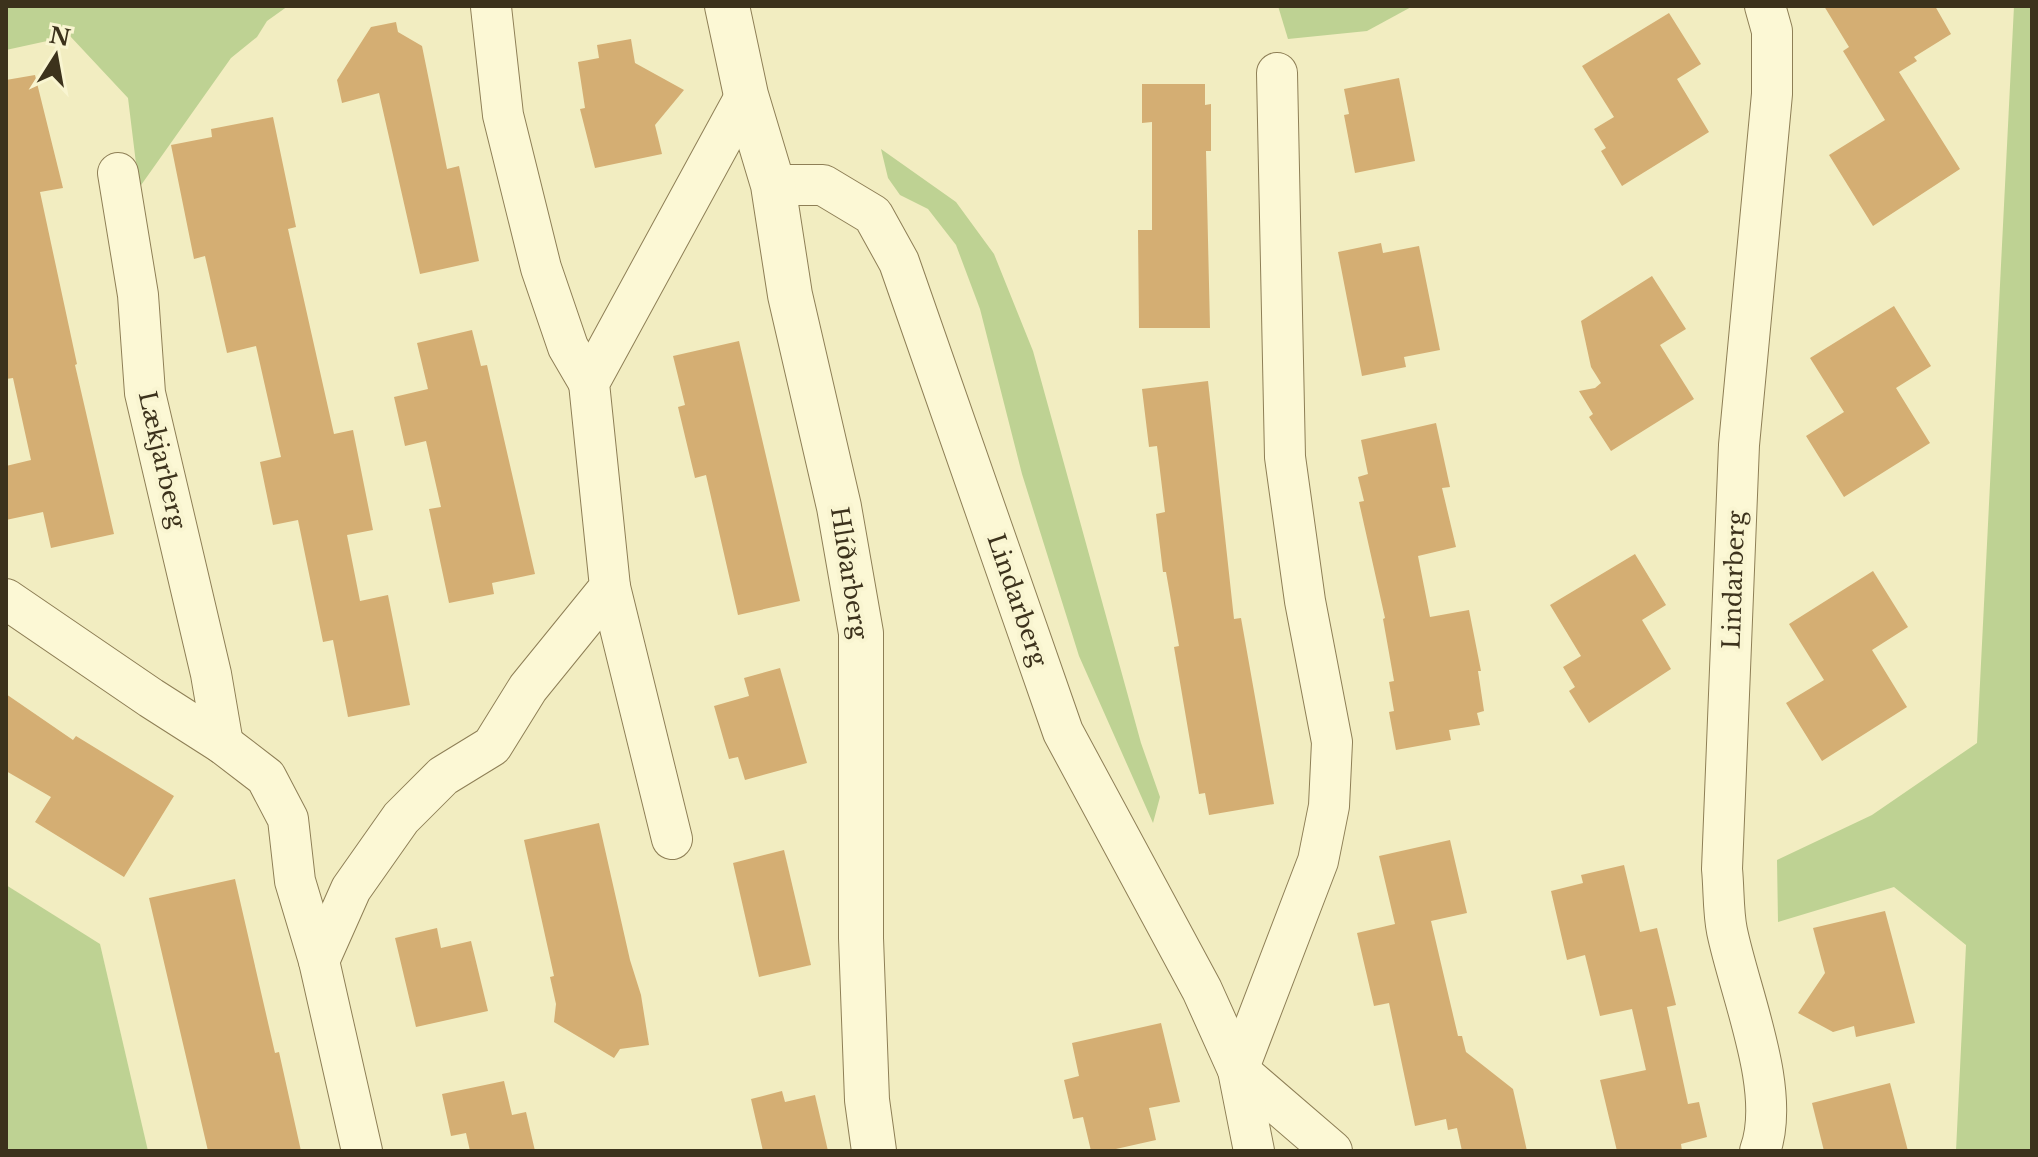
<svg xmlns="http://www.w3.org/2000/svg" width="2038" height="1157" font-family="'Libre Baskerville',serif">
	<style>
		.green { fill: #bed293 }
		.building { fill: #d4ae73 }
		.lines { fill: none; stroke-linecap: round; stroke-linejoin: round }
		.minor-casing { stroke: #8e7f56; stroke-width: 42 }
		.tertiary-casing { stroke: #8e7f56; stroke-width: 46 }
		.minor { stroke: #fcf8d5; stroke-width: 40 }
		.tertiary { stroke: #fcf8d5; stroke-width: 44 }
		.labels { text-anchor: middle; stroke-width: 8; stroke-linejoin: round; paint-order: stroke }
		.street-label { font-size: 24px; fill: #3c321c; stroke: #f9f5d1 }
	</style>
	<rect width="100%" height="100%" fill="#f2edc1"/>
	<!-- green -->
	<g class="green">
		<path d="M6,6h282l-21,15 -10,16 -26,21 -92,130 -11,-90 -58,-62 -64,14z"/>
		<path d="M1278,6h135l-46,25 -79,8z"/>
		<path d="M2014,6h18v1145h-76l10,-206 -72,-58 -116,35 -1,-62 95,-45 105,-72z"/>
		<path d="M881,149l75,53 38,52 39,97 108,392 19,54 -7,26 -74,-167 -57,-182 -42,-165 -24,-64 -28,-36 -28,-14 -12,-17z"/>
		<path d="M6,885l94,59 48,207h-142z"/>
	</g>
	<!-- building -->
	<g class="building">
		<path d="M1824,6h111l16,28 -37,23 3,4 -18,11 61,97 -87,57 -44,-71 56,-35 -42,-69 6,-4z"/>
		<path d="M1669,13l32,51 -24,15 32,53 -87,54 -21,-35 5,-3 -12,-19 20,-12 -32,-51z"/>
		<path d="M396,22l2,10 24,14 25,123 12,-3 20,95 -59,13 -41,-181 -37,10 -5,-23 34,-53z"/>
		<path d="M631,39l4,24 49,27 -29,35 7,29 -67,14 -15,-59 5,-1 -7,-46 21,-4 -2,-13z"/>
		<path d="M35,75l28,113 -23,4 37,172 -2,1 39,169 -63,14 -8,-36 -37,8v-54l25,-6 -18,-82 -7,1v-299z"/>
		<path d="M1399,78l16,83 -60,12 -11,-58 5,-1 -5,-25z"/>
		<path d="M1142,84h63v21l6,-1v47h-5l4,177h-71l-1,-98h14v-108l-10,1z"/>
		<path d="M273,117l23,110 -8,2 46,205 19,-4 20,100 -26,5 13,66 28,-6 22,110 -62,12 -15,-77 -10,2 -25,-122 -25,5 -13,-63 21,-5 -25,-111 -29,7 -22,-97 -11,3 -23,-114 41,-8 -1,-8z"/>
		<path d="M1381,243l2,10 36,-7 21,104 -36,7 2,10 -44,9 -24,-124z"/>
		<path d="M1652,276l34,53 -26,16 34,54 -83,52 -22,-34 4,-3 -14,-23 16,-3 6,-5 -10,-16 -10,-46z"/>
		<path d="M1894,306l37,60 -35,22 34,55 -86,54 -38,-61 38,-24 -34,-54z"/>
		<path d="M472,330l9,36 6,-1 48,209 -43,9 2,11 -45,9 -20,-94 12,-2 -15,-66 -21,5 -11,-49 34,-8 -11,-46z"/>
		<path d="M739,341l61,260 -62,14 -32,-140 -11,3 -17,-71 7,-2 -12,-49z"/>
		<path d="M1208,381l26,238 7,-1 33,186 -65,11 -4,-22 -6,1 -25,-147 5,-1 -13,-74h-3l-7,-58 9,-2 -8,-66 -8,1 -7,-58z"/>
		<path d="M1436,423l14,64 -8,1 14,59 -38,9 12,61 39,-7 12,61h-3l6,40 -7,2 3,12 -31,5 2,10 -55,10 -7,-38 5,-1 -5,-29 5,-1 -11,-62 2,-1 -26,-116 5,-1 -6,-24 10,-3 -7,-34z"/>
		<path d="M1635,554l31,51 -24,15 29,49 -82,54 -20,-32 6,-4 -12,-20 18,-11 -31,-51z"/>
		<path d="M1873,571l35,56 -36,23 35,57 -85,54 -36,-58 38,-23 -35,-56z"/>
		<path d="M780,668l27,95 -62,17 -7,-23 -9,2 -15,-53 35,-10 -5,-18z"/>
		<path d="M6,694l67,46 3,-4 98,60 -50,81 -89,-55 16,-25 -45,-26z"/>
		<path d="M599,823l31,137 11,35 8,50 -29,4 -6,9 -60,-36 2,-18 -6,-27 4,-1 -30,-136z"/>
		<path d="M1450,840l17,73 -36,8 27,115h4l4,16 47,37 14,62h-65l-5,-23 -9,2 -2,-11 -31,7 -26,-123 -15,3 -17,-73 38,-9 -16,-68z"/>
		<path d="M784,850l27,115 -52,12 -26,-114z"/>
		<path d="M1624,865l16,67 17,-4 19,77 -9,2 21,97 11,-2 8,35 -26,7 1,7h-65l-17,-71 46,-10 -14,-61 -32,7 -15,-61 -18,5 -16,-69 32,-8 -2,-8z"/>
		<path d="M235,879l40,174 4,-1 22,99h-93l-59,-253z"/>
		<path d="M1885,911l30,112 -59,14 -2,-11 -21,6 -35,-19 27,-40 -12,-45z"/>
		<path d="M437,928l4,20 30,-7 17,70 -72,16 -21,-89z"/>
		<path d="M1161,1023l19,79 -31,6 7,32 -49,11h-16l-8,-34 -10,2 -9,-39 15,-4 -7,-33z"/>
		<path d="M504,1081l8,34 14,-3 9,39h-65l-4,-18 -15,3 -9,-42z"/>
		<path d="M1890,1083l18,68h-84l-12,-48z"/>
		<path d="M782,1091l3,11 30,-7 13,56h-65l-12,-52z"/>
	</g>
	<g class="lines">
		<defs>
			<g id="minor">
				<path d="M491,7l12,108 38,153 27,79 21,36"/>
				<path d="M118,173l20,122 7,98 66,281 12,70"/>
				<path d="M773,185h50l50,30 26,47 164,470 139,258 36,80 94,81"/>
				<path d="M610,587l62,252"/>
				<path d="M6,599l145,99 72,46 43,33 22,42 7,62 24,80"/>
				<path d="M362,1151l-43,-190 32,-72 50,-71 42,-42 49,-30 36,-58 82,-101 -21,-204 157,-288"/>
				<path d="M1254,1151l-16,-81 80,-209 11,-55 3,-64 -27,-141 -20,-144 -8,-384"/>
				<path d="M1760,1151c22,-60 -20,-157 -33,-220 -4,-20 -3,-42 -5,-62l17,-424 33,-351v-63l-7,-25"/>
			</g>
			<path id="tertiary" d="M727,6l19,89 27,90 17,110 49,212 22,126v305l6,162 7,51"/>
		</defs>
		<!-- minor casing -->
		<use href="#minor" class="minor-casing"/>
		<!-- tertiary casing -->
		<use href="#tertiary" class="tertiary-casing"/>
		<!-- minor -->
		<use href="#minor" class="minor"/>
		<!-- tertiary -->
		<use href="#tertiary" class="tertiary"/>
	</g>
	<g class="labels">
		<!-- street labels -->
		<g class="street-label">
			<text transform="translate(162 460) rotate(77)" y="8">Lækjarberg</text>
			<text transform="translate(849 573) rotate(81)" y="8">Hlíðarberg</text>
			<text transform="translate(1734 580) rotate(-88)" y="8">Lindarberg</text>
			<text transform="translate(1017 600) rotate(71)" y="8">Lindarberg</text>
		</g>
	</g>
	<!-- border -->
	<rect width="2038" height="1157" fill="none" stroke="#3c321c" stroke-width="16"/>
	<!-- north arrow -->
	<g transform="translate(56 56) rotate(11)" stroke="#f9f5d1" stroke-width="6" paint-order="stroke">
	<path d="M0-6L14 30L0 20L-14 30Z" fill="#3c321c"/>
	<text y="-12" font-size="22" font-weight="bold" text-anchor="middle" fill="#3c321c">N</text>
	</g>
</svg>
